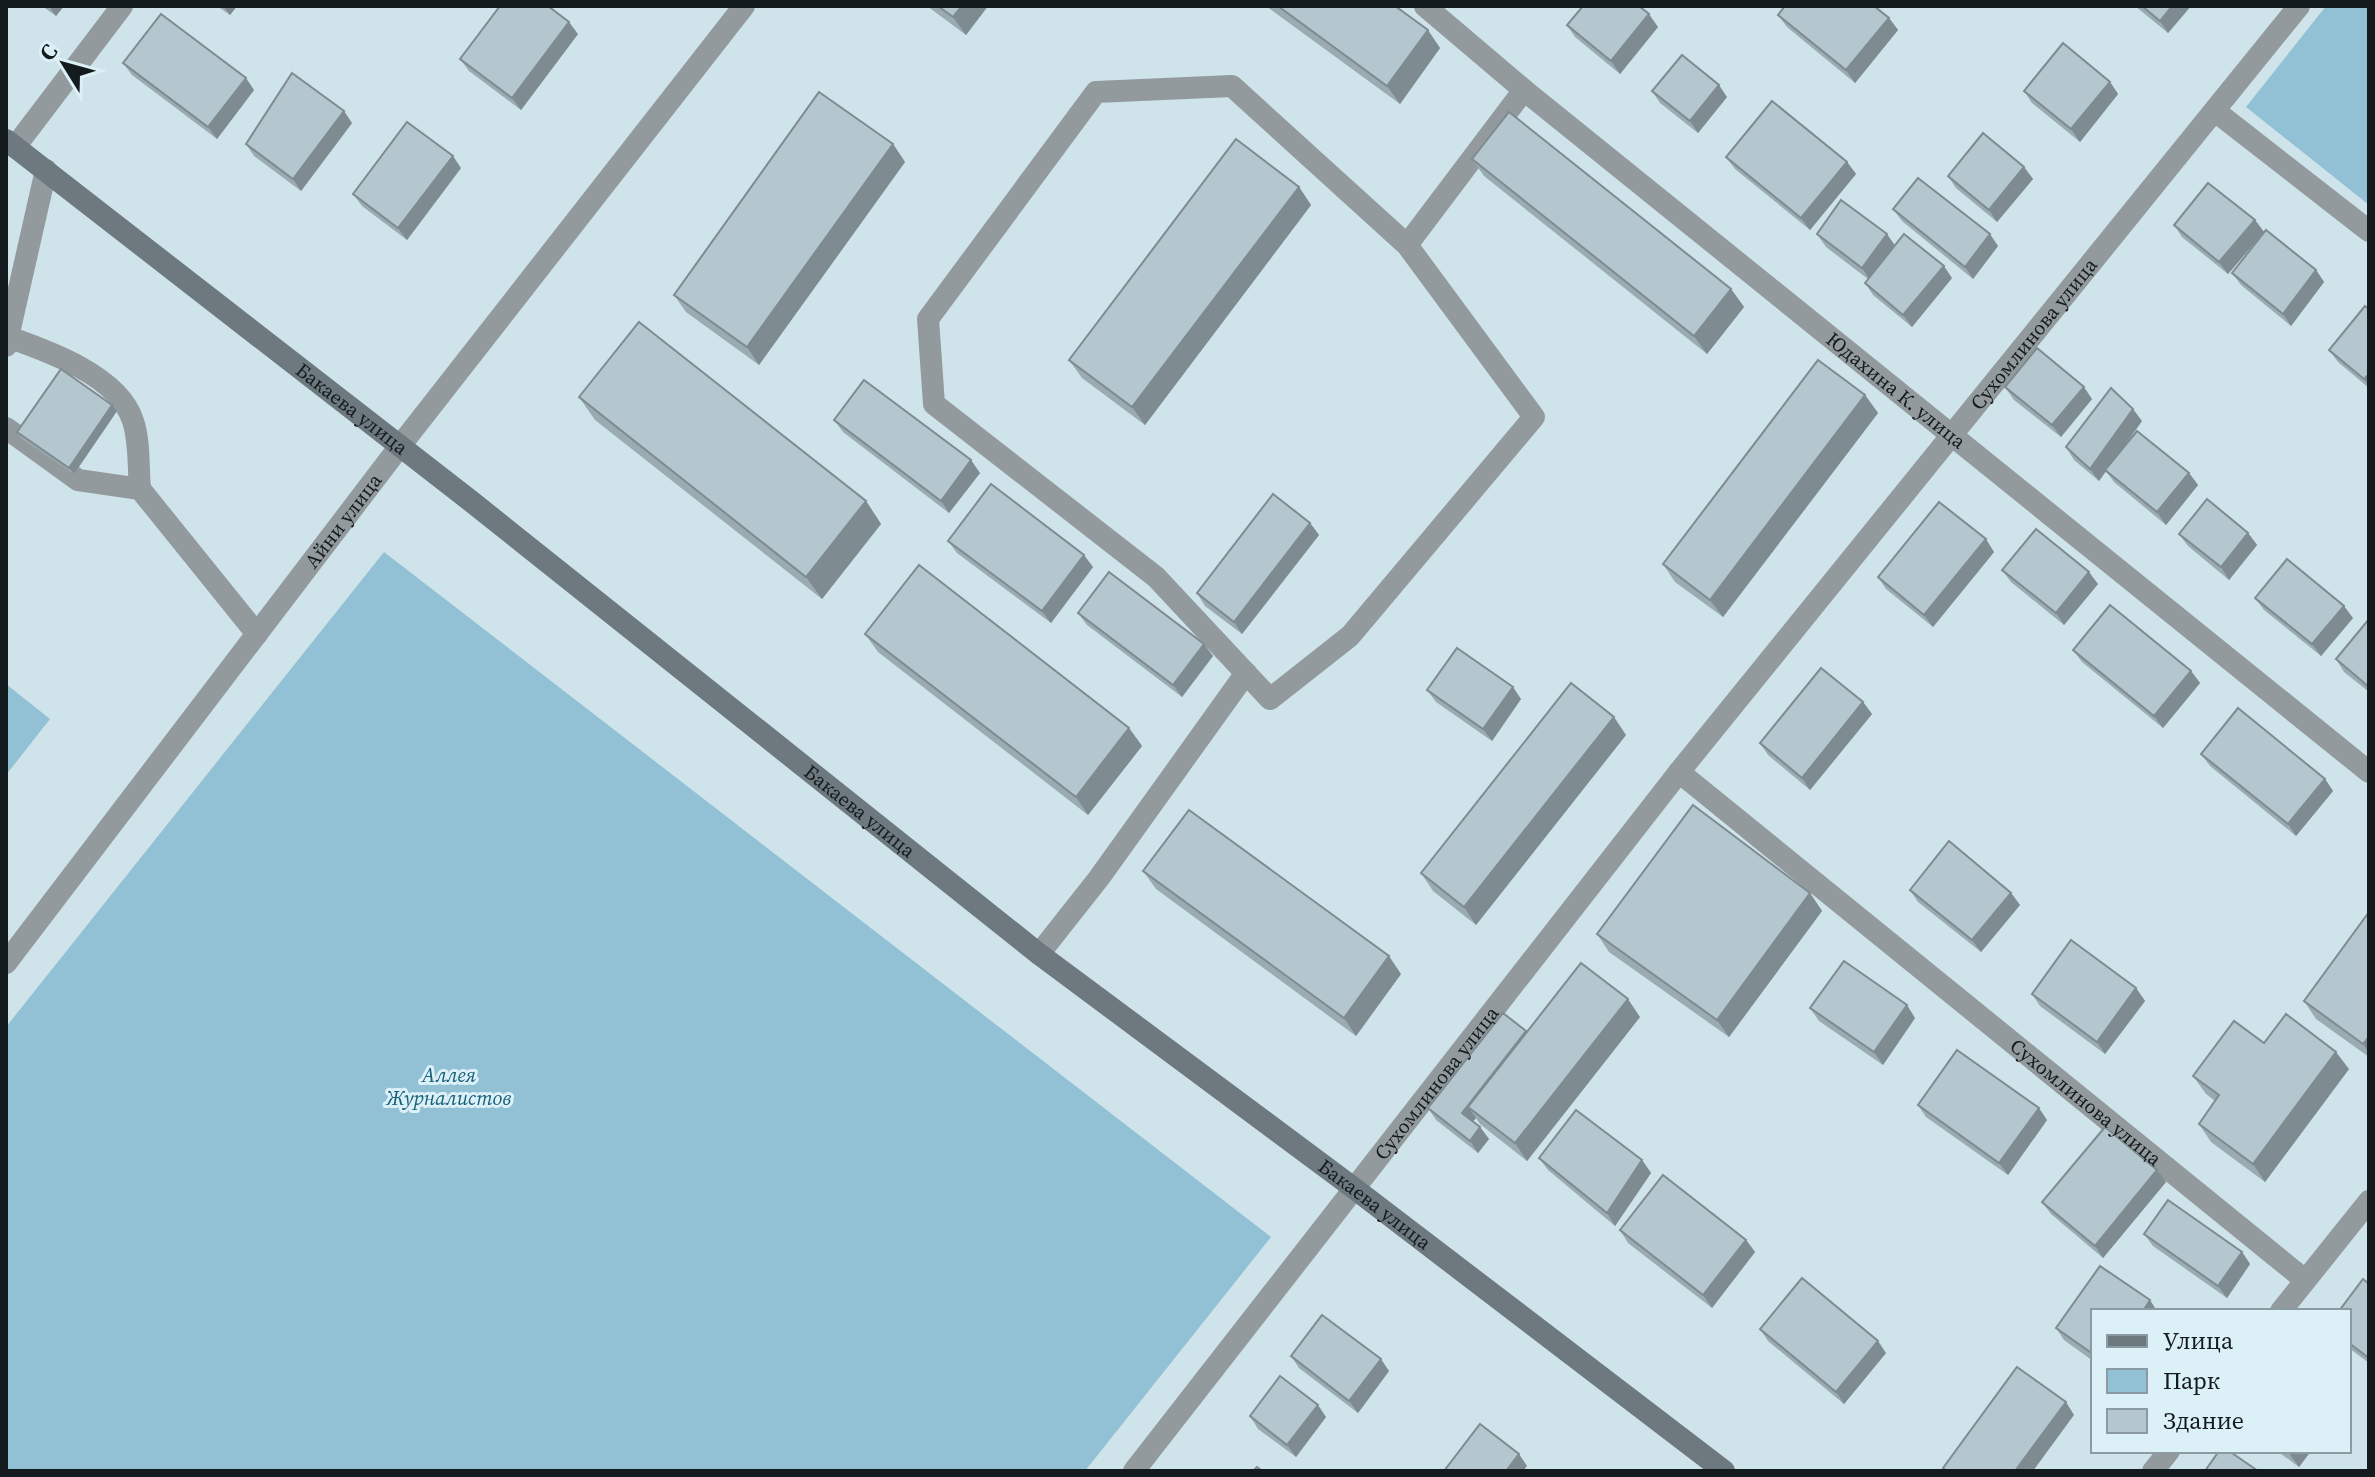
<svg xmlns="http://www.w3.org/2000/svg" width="2375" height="1477" font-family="'Source Serif 4',serif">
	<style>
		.green { fill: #92c1d5 }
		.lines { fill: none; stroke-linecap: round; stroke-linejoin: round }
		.service { stroke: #929a9e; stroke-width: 22 }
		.minor { stroke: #929a9e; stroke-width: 22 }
		.tertiary { stroke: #929a9e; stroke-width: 22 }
		.secondary { stroke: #6d797e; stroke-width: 22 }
		.wall { fill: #9babb2 }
		.shaded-wall { fill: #7e8b91 }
		.building { fill: #b4c7cf; stroke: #7e8b91; stroke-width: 2 }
		.labels { text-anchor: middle; stroke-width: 6; stroke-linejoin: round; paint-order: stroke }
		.street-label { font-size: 20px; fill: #141b1e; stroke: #dcf0f8 }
		.park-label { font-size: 20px; font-style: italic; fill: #166079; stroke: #dcf0f8 }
	</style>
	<rect width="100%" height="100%" fill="#cfe3eb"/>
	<!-- green -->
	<g class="green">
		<path d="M2326,6h43v199l-123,-98z"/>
		<path d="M384,552l887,685 -186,234h-1079v-444z"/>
		<path d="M6,684l44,35 -44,56z"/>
	</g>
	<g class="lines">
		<!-- service -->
		<g class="service">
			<path d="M15,147l107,-141"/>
			<path d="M1407,245l127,172 -184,219 -80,63 -114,-122 -222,-173 -6,-85 168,-227 136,-6 175,159 117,-155"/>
			<path d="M8,337c40,14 111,39 125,84 7,21 5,46 7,68"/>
			<path d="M6,346l40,-176"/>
			<path d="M6,428l72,52 62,9 117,145"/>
			<path d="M1039,954l60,-76 147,-205"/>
		</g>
		<!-- minor -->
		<g class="minor">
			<path id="s1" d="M1425,6l99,84 845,682"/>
			<path d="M2215,111l154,120"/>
			<path id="s2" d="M1679,772l626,508"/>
			<path d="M2281,1311l88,-110"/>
			<path id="s3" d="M1134,1471l545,-699 620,-766"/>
			<path d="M2153,1471l16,-20"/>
		</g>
		<!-- tertiary -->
		<path class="tertiary" id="s4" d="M6,963l394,-517 344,-440"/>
		<!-- secondary -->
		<path class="secondary" id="s5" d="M6,140l466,362 567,452 316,235 369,282"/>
	</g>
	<!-- wall -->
	<g class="wall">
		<path d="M42,6h22l-8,10z"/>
		<path d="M217,6h20l-7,9z"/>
		<path d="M927,6h61l-22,29z"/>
		<path d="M1266,6h129l45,42 -40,56z"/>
		<path d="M2135,6h56l-23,27z"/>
		<path d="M1778,15l111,3 9,12 -43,53 -68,-56z"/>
		<path d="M1567,25l91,2 -38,47 -45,-37z"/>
		<path d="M578,34l-57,76 -52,-39 -9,-12z"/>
		<path d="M123,63l131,27 -37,49 -85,-64z"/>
		<path d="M2110,82l8,12 -38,48 -48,-39 -8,-12z"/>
		<path d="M1652,91l75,6 -29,36 -38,-30z"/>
		<path d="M352,123l-51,68 -47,-35 -8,-12z"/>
		<path d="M893,144l12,18 -146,203 -73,-53 -12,-17z"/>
		<path d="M1726,157l121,5 9,12 -46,56 -75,-61z"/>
		<path d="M1472,159l259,130 13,18 -37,47 -223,-178z"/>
		<path d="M2024,167l9,12 -36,43 -41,-34 -8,-12z"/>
		<path d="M461,168l-54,72 -45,-34 -9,-12z"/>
		<path d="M1299,187l12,18 -166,220 -63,-47 -13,-18z"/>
		<path d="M1893,209l105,37 -25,33 -71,-58z"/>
		<path d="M2255,220l9,12 -36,42 -46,-37 -8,-12z"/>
		<path d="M1817,234l78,12 57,32 -40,49 -39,-32 -8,-12 3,-4 -42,-32z"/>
		<path d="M2316,270l8,12 -33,44 -50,-41 -9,-12z"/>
		<path d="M2369,309v79l-31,-26 -9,-12z"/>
		<path d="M2005,387l87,12 -31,38 -47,-37z"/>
		<path d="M1865,395l13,18 -155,204 -48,-35 -12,-18z"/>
		<path d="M579,397l287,104 15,23 -59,75 -227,-179z"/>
		<path d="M112,405l5,6 -43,63 -53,-36 -4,-6z"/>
		<path d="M834,420l146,53 -31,40 -106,-81z"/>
		<path d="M2142,421l-27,37 74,15 9,12 -32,40 -52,-43 -8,-11 -7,10 -25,-21 -8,-13z"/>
		<path d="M1310,523l9,12 -77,99 -37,-28 -8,-13z"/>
		<path d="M2248,533l9,12 -28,35 -41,-34 -9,-12z"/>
		<path d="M948,541l145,26 -42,56 -94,-70z"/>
		<path d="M1994,552l-61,75 -47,-38 -8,-12z"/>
		<path d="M2002,570l96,14 -34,41 -53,-43z"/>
		<path d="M2255,598l98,20 -32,38 -57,-46z"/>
		<path d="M1078,613l126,31 9,12 -31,41 -95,-72z"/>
		<path d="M2369,619v73l-25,-20 -8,-13z"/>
		<path d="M865,634l264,94 13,18 -54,69 -210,-163z"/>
		<path d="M2073,650l118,21 9,12 -37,45 -81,-66z"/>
		<path d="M1427,690l94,9 -29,42 -56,-39z"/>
		<path d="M1863,702l9,12 -62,76 -42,-35 -8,-12z"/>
		<path d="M1626,735l-150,190 -43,-34 -12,-18z"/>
		<path d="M2201,754l124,25 8,12 -37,45 -86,-70z"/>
		<path d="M1143,871l258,103 -45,62 -200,-147z"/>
		<path d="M1910,890l101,3 9,12 -39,47 -63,-50z"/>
		<path d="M1810,893l12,18 -93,126 -120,-85 -12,-18z"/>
		<path d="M2369,912v145l-53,-38 -12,-18z"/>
		<path d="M2136,988l9,13 -40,53 -65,-48 -8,-12z"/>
		<path d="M1810,1008l105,10 -32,47 -64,-44z"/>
		<path d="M1640,1017l-113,144 -47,-37 -4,-6 -3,3 7,6 9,12 -11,14 -42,-33 -8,-12 98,-76z"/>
		<path d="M2264,1043l85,26 -84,113 -54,-40 -12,-18 16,-23 -9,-7 -13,-18z"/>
		<path d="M1918,1105l129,15 -39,55 -82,-58z"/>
		<path d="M1539,1158l103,2 9,13 -36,53 -67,-56z"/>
		<path d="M2166,1182l-63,76 -52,-44 -9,-12z"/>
		<path d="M1620,1230l126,10 9,12 -43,56 -84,-65z"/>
		<path d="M2144,1234l98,18 8,12 -23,34 -74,-52z"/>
		<path d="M2369,1284v79l-20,-15v-37z"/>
		<path d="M2093,1311v50l-29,-21 -8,-12z"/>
		<path d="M1760,1329l126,24 -42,51 -76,-63z"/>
		<path d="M1291,1356l98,15 -31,42 -59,-45z"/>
		<path d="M1250,1416l76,1 -30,40 -38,-28z"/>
		<path d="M2277,1451h34l-12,16z"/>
	</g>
	<!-- shaded-wall -->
	<g class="shaded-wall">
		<path d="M49,6h15l-8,10z"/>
		<path d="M223,6h14l-7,9z"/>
		<path d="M962,6h26l-22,29 -13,-18z"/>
		<path d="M2172,6h19l-23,27 -8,-12z"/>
		<path d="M1649,14l9,13 -38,47 -9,-13z"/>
		<path d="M1889,18l9,12 -43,53 -9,-13z"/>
		<path d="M569,22l9,12 -57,76 -9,-12z"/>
		<path d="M1428,30l12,18 -40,56 -13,-18z"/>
		<path d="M246,78l8,12 -37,49 -9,-12z"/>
		<path d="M2110,82l8,12 -38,48 -9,-13z"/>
		<path d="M1719,85l8,12 -29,36 -8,-12z"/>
		<path d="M344,111l8,12 -51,68 -8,-12z"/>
		<path d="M893,144l12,18 -146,203 -12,-18z"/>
		<path d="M453,156l8,12 -54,72 -9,-12z"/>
		<path d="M1847,162l9,12 -46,56 -9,-12z"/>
		<path d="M2024,167l9,12 -36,43 -8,-12z"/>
		<path d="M1299,187l12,18 -166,220 -13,-18z"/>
		<path d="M2255,220l9,12 -36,42 -9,-12z"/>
		<path d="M1887,234l9,13 -26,33 -8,-12z"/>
		<path d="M1990,234l8,12 -25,33 -8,-12z"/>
		<path d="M1944,266l8,12 -40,49 -9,-12z"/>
		<path d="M2316,270l8,12 -33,44 -8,-12z"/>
		<path d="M1731,289l13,18 -37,47 -13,-18z"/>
		<path d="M2369,374v12l-5,-7z"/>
		<path d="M2084,387l8,12 -31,38 -9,-12z"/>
		<path d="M1865,395l13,18 -155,204 -13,-17z"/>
		<path d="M112,405l5,6 -43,63 -5,-6z"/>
		<path d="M2133,409l9,12 -43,60 -9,-12z"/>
		<path d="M971,460l9,13 -31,40 -8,-12z"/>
		<path d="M2189,473l9,12 -32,40 -9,-13z"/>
		<path d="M866,501l15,23 -59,75 -16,-22z"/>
		<path d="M1310,523l9,12 -77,99 -8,-12z"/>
		<path d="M2248,533l9,12 -28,35 -8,-13z"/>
		<path d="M1986,539l8,13 -61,75 -9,-12z"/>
		<path d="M1084,555l9,12 -42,56 -9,-12z"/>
		<path d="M2089,572l9,12 -34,41 -8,-12z"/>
		<path d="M2344,606l9,12 -32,38 -9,-12z"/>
		<path d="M1204,644l9,12 -31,41 -9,-12z"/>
		<path d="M2191,671l9,12 -37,45 -9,-12z"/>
		<path d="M1513,687l8,12 -29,42 -9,-12z"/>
		<path d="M1863,702l9,12 -62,76 -8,-12z"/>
		<path d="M1614,717l12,18 -150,190 -12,-18z"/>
		<path d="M1129,728l13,18 -54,69 -12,-18z"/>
		<path d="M2325,779l8,12 -37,45 -8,-12z"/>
		<path d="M1810,893l12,18 -93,126 -12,-17z"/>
		<path d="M2011,893l9,12 -39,47 -9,-12z"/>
		<path d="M1389,956l12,18 -45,62 -12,-18z"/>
		<path d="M2136,988l9,13 -40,53 -8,-12z"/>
		<path d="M1628,999l12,18 -113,144 -12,-18z"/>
		<path d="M1907,1005l8,13 -32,47 -9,-13z"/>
		<path d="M1526,1031l-58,76 8,11 -6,7 -8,-12z"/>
		<path d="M2369,1037v16l-6,-9z"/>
		<path d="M2336,1052l13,17 -84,113 -12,-18z"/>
		<path d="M2039,1108l8,12 -39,55 -9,-12z"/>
		<path d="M1480,1127l9,12 -11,14 -8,-12z"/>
		<path d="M1642,1160l9,13 -36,53 -8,-13z"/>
		<path d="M2157,1170l9,12 -63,76 -8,-12z"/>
		<path d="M1746,1240l9,12 -43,56 -9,-13z"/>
		<path d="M2242,1252l8,12 -23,34 -9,-12z"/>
		<path d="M2150,1300l7,11h-14z"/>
		<path d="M1878,1341l8,12 -42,51 -8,-12z"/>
		<path d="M1381,1359l8,12 -31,42 -9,-12z"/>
		<path d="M2066,1402l8,13 -41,56h-18z"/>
		<path d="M1318,1405l8,12 -30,40 -9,-12z"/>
		<path d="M2293,1451h18l-12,16 -9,-12z"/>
		<path d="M1519,1454l8,12 -4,5h-17z"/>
	</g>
	<!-- building -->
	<g class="building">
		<path d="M500,6h48l21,16 -57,76 -52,-39z"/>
		<path d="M938,6h24l-9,11z"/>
		<path d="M1278,6h117l33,24 -41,56z"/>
		<path d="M1583,6h56l10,8 -38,47 -44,-36z"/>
		<path d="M1785,6h89l15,12 -43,52 -68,-55z"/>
		<path d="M2142,6h30l-12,15z"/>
		<path d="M161,14l85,64 -38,49 -85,-64z"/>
		<path d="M2063,43l47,39 -39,47 -47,-38z"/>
		<path d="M1682,55l37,30 -29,36 -38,-30z"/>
		<path d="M292,73l52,38 -51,68 -47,-35z"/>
		<path d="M819,92l74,52 -146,203 -73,-52z"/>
		<path d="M1772,101l75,61 -46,56 -75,-61z"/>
		<path d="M1509,112l222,177 -37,47 -222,-177z"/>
		<path d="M407,122l46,34 -55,72 -45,-34z"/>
		<path d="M1983,133l41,34 -35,43 -41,-34z"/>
		<path d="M1236,139l63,48 -167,220 -63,-47z"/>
		<path d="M1918,178l72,56 -25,33 -72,-58z"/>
		<path d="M2208,183l47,37 -36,42 -45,-37z"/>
		<path d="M1841,200l46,34 -25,34 -45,-34z"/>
		<path d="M2266,230l50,40 -33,44 -51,-41z"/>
		<path d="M1904,234l40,32 -41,49 -38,-32z"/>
		<path d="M2365,306l4,3v65l-5,5 -35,-29z"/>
		<path d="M639,322l227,179 -60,76 -227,-180z"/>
		<path d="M2037,348l47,39 -32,38 -47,-38z"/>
		<path d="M1818,360l47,35 -155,205 -47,-36z"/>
		<path d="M61,369l51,36 -43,63 -52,-36z"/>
		<path d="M864,380l107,80 -30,41 -107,-81z"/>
		<path d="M2111,388l22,21 -43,60 -24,-22z"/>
		<path d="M2137,431l52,42 -32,39 -52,-42z"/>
		<path d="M991,484l93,71 -42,56 -94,-70z"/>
		<path d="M1273,494l37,29 -76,99 -37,-29z"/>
		<path d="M2207,499l41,34 -27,34 -42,-33z"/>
		<path d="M1939,502l47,37 -62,76 -46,-38z"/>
		<path d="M2036,529l53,43 -33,41 -54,-43z"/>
		<path d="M2287,559l57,47 -32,38 -57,-46z"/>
		<path d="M919,565l210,163 -53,69 -211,-163z"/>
		<path d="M1109,572l95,72 -31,41 -95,-72z"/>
		<path d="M2110,605l81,66 -37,45 -81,-66z"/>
		<path d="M2369,619v68l-33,-28z"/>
		<path d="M1457,648l56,39 -30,42 -56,-39z"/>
		<path d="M1821,668l42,34 -61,76 -42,-35z"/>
		<path d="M1571,683l43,34 -150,190 -43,-34z"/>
		<path d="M2238,708l87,71 -37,45 -87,-70z"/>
		<path d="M1693,805l117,88 -93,127 -120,-86z"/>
		<path d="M1189,810l200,146 -45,62 -201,-147z"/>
		<path d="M1949,841l62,52 -39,47 -62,-50z"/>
		<path d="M2369,912v125l-6,7 -59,-43z"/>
		<path d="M2071,940l65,48 -39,54 -65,-48z"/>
		<path d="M1844,961l63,44 -33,47 -64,-44z"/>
		<path d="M1581,963l47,36 -113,144 -47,-36z"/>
		<path d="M1503,1013l23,18 -64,82 18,14 -10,14 -42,-33z"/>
		<path d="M2286,1014l50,38 -83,112 -54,-40 20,-29 -26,-19 41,-55 30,22z"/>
		<path d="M1957,1050l82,58 -40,55 -81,-58z"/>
		<path d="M1576,1110l66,50 -35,53 -68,-55z"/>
		<path d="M2105,1127l52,43 -62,76 -53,-44z"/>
		<path d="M1663,1175l83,65 -43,55 -83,-65z"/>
		<path d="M2168,1200l74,52 -24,34 -74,-52z"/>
		<path d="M2100,1266l50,34 -7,11h-50v43l-37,-26z"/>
		<path d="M1802,1278l76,63 -42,51 -76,-63z"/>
		<path d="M2363,1279l6,5v74l-20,-15v-32h-10z"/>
		<path d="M1322,1315l59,44 -32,42 -58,-45z"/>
		<path d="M2017,1367l49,35 -51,69h-68l-4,-3z"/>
		<path d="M1280,1376l38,29 -31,40 -37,-29z"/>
		<path d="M1480,1424l39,30 -13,17h-62z"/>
		<path d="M2219,1451h10l29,20h-53z"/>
		<path d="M1257,1467l5,4h-9z"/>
	</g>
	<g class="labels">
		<!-- street labels -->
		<g class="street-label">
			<text dy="7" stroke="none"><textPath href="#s3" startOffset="1450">Сухомлинова улица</textPath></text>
			<text dy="7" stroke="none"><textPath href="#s1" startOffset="608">Юдахина К. улица</textPath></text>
			<text dy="7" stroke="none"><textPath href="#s5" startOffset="438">Бакаева улица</textPath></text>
			<text dy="7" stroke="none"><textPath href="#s4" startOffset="556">Айни улица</textPath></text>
			<text dy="7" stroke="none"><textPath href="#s5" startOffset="1086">Бакаева улица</textPath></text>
			<text dy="7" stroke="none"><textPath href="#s3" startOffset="492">Сухомлинова улица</textPath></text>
			<text dy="7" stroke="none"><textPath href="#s2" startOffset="524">Сухомлинова улица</textPath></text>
			<text dy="7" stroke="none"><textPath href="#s5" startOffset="1734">Бакаева улица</textPath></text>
		</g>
		<!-- park labels -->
		<g class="park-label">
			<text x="449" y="1082">Аллея<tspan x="449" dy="23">Журналистов</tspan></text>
		</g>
	</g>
	<!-- border -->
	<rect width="2375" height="1477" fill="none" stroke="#141b1e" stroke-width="16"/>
	<!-- legend -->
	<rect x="2091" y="1309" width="260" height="144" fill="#dcf0f8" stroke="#8c9ba1" stroke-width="2"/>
	<rect x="2107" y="1335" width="40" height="12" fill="#6d797e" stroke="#8c9ba1" stroke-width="2"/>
	<text x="2163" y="1349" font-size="24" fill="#141b1e">Улица</text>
	<rect x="2107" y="1369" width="40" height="24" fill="#92c1d5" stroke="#8c9ba1" stroke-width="2"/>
	<text x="2163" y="1389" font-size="24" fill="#141b1e">Парк</text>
	<rect x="2107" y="1409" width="40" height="24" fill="#b4c7cf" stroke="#8c9ba1" stroke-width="2"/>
	<text x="2163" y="1429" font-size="24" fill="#141b1e">Здание</text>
	<!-- north arrow -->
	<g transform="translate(64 64) rotate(307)" stroke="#dcf0f8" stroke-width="6" paint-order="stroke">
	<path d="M0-6L14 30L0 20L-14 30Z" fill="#141b1e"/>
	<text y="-12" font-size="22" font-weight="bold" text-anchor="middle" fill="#141b1e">С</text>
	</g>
</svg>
